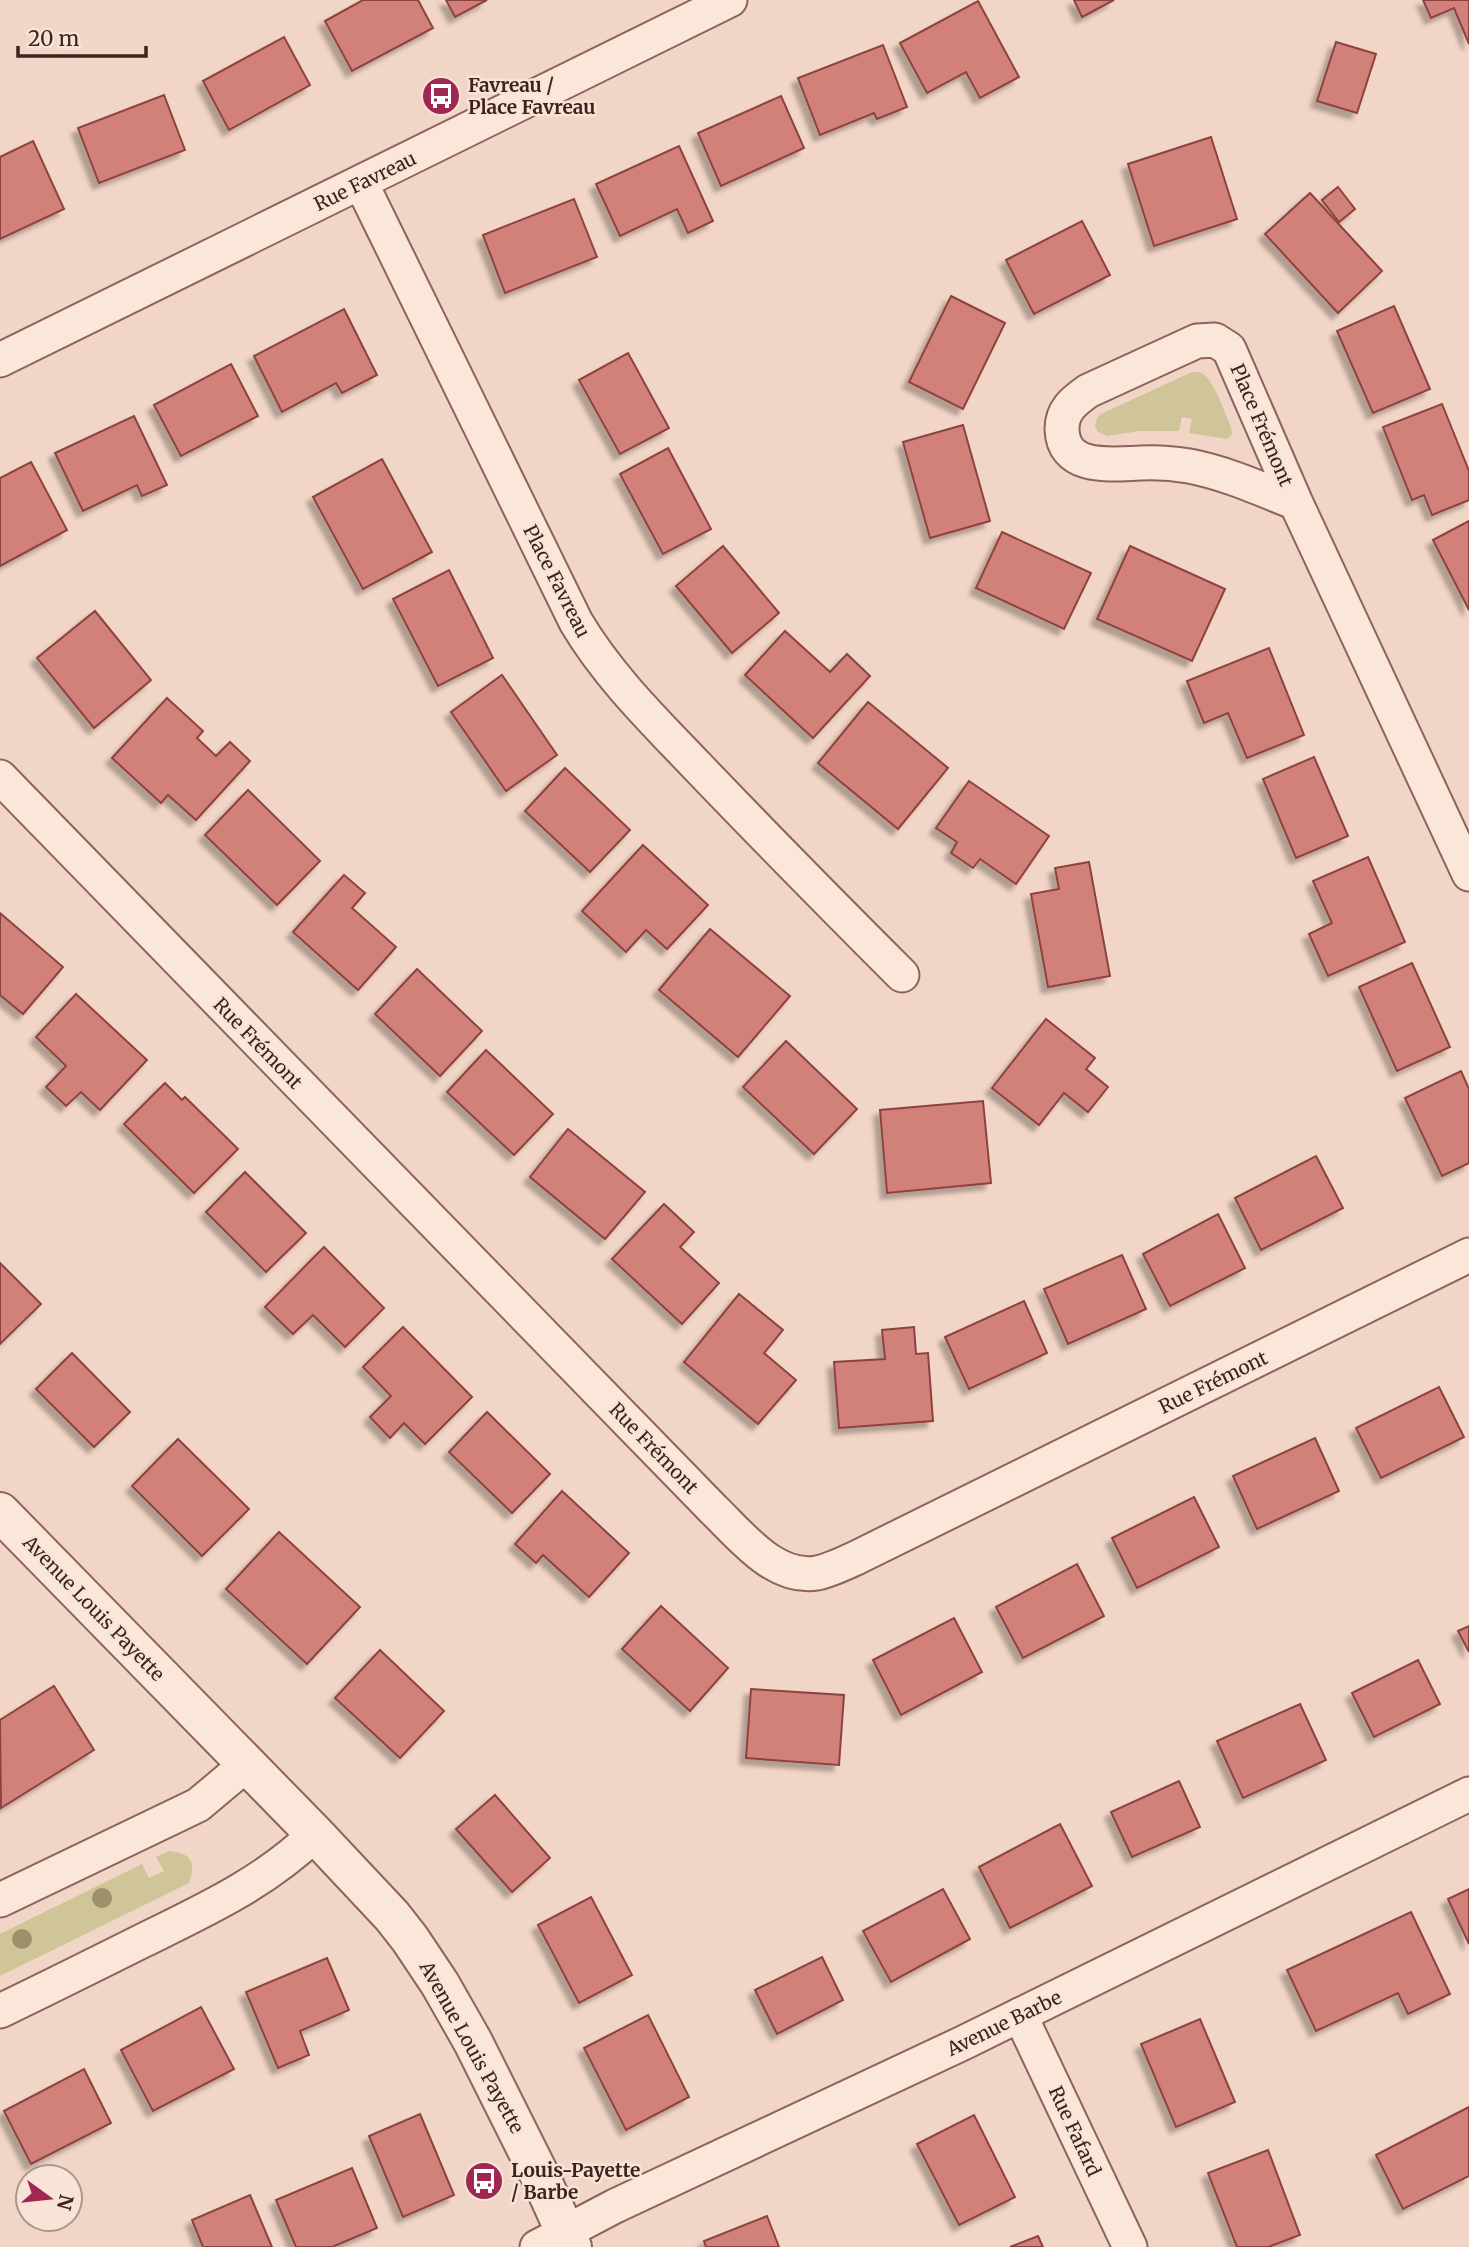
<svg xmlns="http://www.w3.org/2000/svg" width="1469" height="2247" font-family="Merriweather,serif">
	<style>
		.green { fill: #d0c499 }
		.building { fill: #d1817a; stroke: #8e433f; stroke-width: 2; filter: url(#shadow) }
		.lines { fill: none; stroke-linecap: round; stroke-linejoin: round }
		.minor-casing { stroke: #8e645a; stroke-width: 37 }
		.tertiary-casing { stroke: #8e645a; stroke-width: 42 }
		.minor { stroke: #fbe6da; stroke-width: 33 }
		.tertiary { stroke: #fbe6da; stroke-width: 38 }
		.tree { fill: #9e8f6d }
		.labels { text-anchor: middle; stroke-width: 5; stroke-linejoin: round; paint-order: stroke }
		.poi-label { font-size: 19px; font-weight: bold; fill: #3d231f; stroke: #f8e3d6; text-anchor: start }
		.street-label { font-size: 19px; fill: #3d231f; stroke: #f8e3d6 }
	</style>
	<defs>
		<filter id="shadow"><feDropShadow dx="-6" dy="6" stdDeviation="2" flood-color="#0004"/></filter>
	</defs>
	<rect width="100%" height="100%" fill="#f1d5c6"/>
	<!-- green -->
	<g class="green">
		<path d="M1192,372c4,0 8,0 11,2 11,6 23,42 28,53l1,7 -5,5 -38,-6 3,-14 -10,-2 -3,14h-39l-33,5 -9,-4 -3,-6 2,-8 4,-4z"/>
		<path d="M169,1851c22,2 28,11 20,32l-189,93v-42l142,-70 7,14 15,-7 -8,-14z"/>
	</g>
	<!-- building -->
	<g class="building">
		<path d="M363,0h55l15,28 -81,43 -27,-50z"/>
		<path d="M446,0h41l-32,17z"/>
		<path d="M1074,0h40l-32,17z"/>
		<path d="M1423,0h46v44l-15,-36 -23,10z"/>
		<path d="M978,1l41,76 -39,21 -14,-26 -39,21 -27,-50z"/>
		<path d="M284,37l26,48 -81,45 -26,-49z"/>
		<path d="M1336,42l40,12 -19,59 -40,-12z"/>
		<path d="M883,45l24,62 -30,12 -3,-6 -54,22 -22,-57z"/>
		<path d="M164,95l21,55 -86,33 -21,-55z"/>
		<path d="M781,96l23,52 -83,38 -23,-53z"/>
		<path d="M1211,137l26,82 -83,27 -26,-82z"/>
		<path d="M33,141l31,68 -64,30v-82z"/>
		<path d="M679,146l34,75 -25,12 -11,-24 -57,27 -24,-52z"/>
		<path d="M1338,187l17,22 -16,13 -17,-22z"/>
		<path d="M1310,193l72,78 -44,42 -73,-79z"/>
		<path d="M574,199l23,58 -92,36 -22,-58z"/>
		<path d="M1082,221l28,54 -76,39 -28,-54z"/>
		<path d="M951,296l54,27 -42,86 -54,-27z"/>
		<path d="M1394,306l36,83 -57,24 -36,-82z"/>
		<path d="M344,309l33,66 -35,18 -6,-10 -54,29 -28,-56z"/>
		<path d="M628,353l41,75 -49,26 -41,-74z"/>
		<path d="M231,364l27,52 -77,40 -27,-51z"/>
		<path d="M1442,404l27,67v29l-37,15 -8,-20 -12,5 -29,-73z"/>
		<path d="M134,416l33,69 -25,11 -5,-11 -54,26 -28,-58z"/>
		<path d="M963,425l27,96 -60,17 -27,-96z"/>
		<path d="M668,448l43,81 -48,25 -43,-80z"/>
		<path d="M382,459l50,93 -69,37 -50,-92z"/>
		<path d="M31,462l36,68 -67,36v-88z"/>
		<path d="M1469,521v89l-36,-70z"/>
		<path d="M1002,532l89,41 -27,56 -88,-41z"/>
		<path d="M723,546l56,67 -47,40 -56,-67z"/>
		<path d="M1130,546l95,43 -33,72 -95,-42z"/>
		<path d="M449,570l44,88 -55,28 -45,-87z"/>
		<path d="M95,611l56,69 -57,48 -57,-70z"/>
		<path d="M785,631l45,41 17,-18 23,22 -57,62 -68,-63z"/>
		<path d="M1269,648l35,87 -57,23 -19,-45 -24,10 -17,-42z"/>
		<path d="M502,675l55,80 -51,36 -55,-79z"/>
		<path d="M167,698l36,33 -6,7 19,18 14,-14 20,19 -54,59 -28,-25 -7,8 -49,-45z"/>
		<path d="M868,702l80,66 -50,61 -80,-66z"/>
		<path d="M1314,757l34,79 -52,22 -33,-79z"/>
		<path d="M565,768l65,62 -40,42 -65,-61z"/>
		<path d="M969,781l80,55 -33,48 -36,-25 -7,9 -22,-15 6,-11 -21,-14z"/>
		<path d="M248,790l72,71 -43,44 -72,-70z"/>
		<path d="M643,845l65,60 -41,44 -21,-19 -20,22 -44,-41z"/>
		<path d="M1368,857l37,85 -77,34 -19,-42 23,-11 -19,-42z"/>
		<path d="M1089,862l21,114 -62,11 -17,-93 28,-5 -4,-21z"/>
		<path d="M344,875l21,18 -13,15 44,39 -38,43 -65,-58z"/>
		<path d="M0,913l63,54 -40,47 -23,-19z"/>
		<path d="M710,929l80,67 -52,61 -79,-67z"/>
		<path d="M1412,963l38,84 -53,24 -38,-84z"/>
		<path d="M417,969l65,62 -42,45 -65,-62z"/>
		<path d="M76,994l71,66 -47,50 -19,-18 -15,14 -20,-19 20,-21 -30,-29z"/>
		<path d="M1046,1019l49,39 -9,11 22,18 -20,25 -24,-19 -25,32 -47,-37z"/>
		<path d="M786,1041l71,68 -43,45 -71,-67z"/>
		<path d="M486,1050l67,64 -39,41 -67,-63z"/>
		<path d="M1461,1071l8,18v74l-27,13 -37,-78z"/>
		<path d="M165,1083l17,17 3,-3 53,52 -44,44 -70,-69z"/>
		<path d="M983,1101l8,82 -104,10 -7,-83z"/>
		<path d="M568,1129l77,63 -40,47 -75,-62z"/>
		<path d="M1316,1156l27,52 -82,42 -26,-52z"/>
		<path d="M245,1172l61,61 -40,39 -60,-60z"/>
		<path d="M664,1204l30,28 -14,15 39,36 -37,41 -70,-65z"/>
		<path d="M1218,1214l27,54 -75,38 -27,-52z"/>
		<path d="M324,1247l60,61 -39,39 -32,-32 -20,19 -28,-27z"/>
		<path d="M1122,1255l24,54 -78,35 -24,-55z"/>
		<path d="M0,1263l41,41 -41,40z"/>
		<path d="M739,1294l44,36 -19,23 32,27 -38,44 -74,-62z"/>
		<path d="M1024,1301l23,52 -78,36 -24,-52z"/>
		<path d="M403,1327l69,70 -47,47 -21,-21 -14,15 -20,-21 21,-21 -28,-29z"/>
		<path d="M914,1327l2,27 12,-1 5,68 -94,7 -5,-66 51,-3 -3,-29z"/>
		<path d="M72,1353l58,59 -36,35 -58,-58z"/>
		<path d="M1439,1387l25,50 -83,41 -25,-50z"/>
		<path d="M487,1412l63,62 -38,39 -63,-61z"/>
		<path d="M1315,1438l24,53 -82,38 -24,-53z"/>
		<path d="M178,1439l71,70 -47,47 -70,-70z"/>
		<path d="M562,1491l67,62 -40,44 -46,-42 -7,8 -21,-19z"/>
		<path d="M1194,1497l25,50 -82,41 -25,-50z"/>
		<path d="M279,1532l81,75 -53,57 -81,-75z"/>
		<path d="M1077,1564l27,52 -81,42 -27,-51z"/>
		<path d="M661,1606l67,62 -38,43 -68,-62z"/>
		<path d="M954,1618l28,54 -81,43 -28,-55z"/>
		<path d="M1469,1626v26l-11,-21z"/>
		<path d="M380,1650l64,61 -44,47 -65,-60z"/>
		<path d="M1418,1660l22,44 -66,33 -22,-44z"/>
		<path d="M54,1686l40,64 -93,58 -1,-88z"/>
		<path d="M751,1689l93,6 -5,70 -93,-7z"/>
		<path d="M1300,1704l26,56 -83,38 -26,-57z"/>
		<path d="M1179,1781l21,46 -68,30 -21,-45z"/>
		<path d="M495,1795l55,63 -38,34 -56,-63z"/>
		<path d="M1060,1824l32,62 -82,42 -31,-61z"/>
		<path d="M943,1889l27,50 -79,43 -28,-51z"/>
		<path d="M1469,1889v55l-21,-45z"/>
		<path d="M591,1897l41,78 -53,28 -41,-78z"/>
		<path d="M1411,1912l39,82 -42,20 -10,-21 -82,38 -29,-61z"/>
		<path d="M822,1957l21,43 -66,34 -22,-44z"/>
		<path d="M327,1958l22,52 -49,21 9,24 -31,13 -32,-76z"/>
		<path d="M201,2007l33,62 -81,42 -32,-61z"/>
		<path d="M648,2015l41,82 -63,33 -42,-82z"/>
		<path d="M1200,2019l35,83 -59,25 -35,-83z"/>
		<path d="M84,2069l27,54 -80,41 -27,-53z"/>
		<path d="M1469,2107v69l-66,33 -27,-54z"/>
		<path d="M420,2114l34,81 -51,22 -34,-81z"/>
		<path d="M974,2115l41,82 -56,28 -42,-81z"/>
		<path d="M1268,2150l32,85 -32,12h-31l-29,-74z"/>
		<path d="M352,2168l25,60 -45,19h-36l-20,-47z"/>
		<path d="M250,2195l22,52h-69l-11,-27z"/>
		<path d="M767,2216l12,31h-73l-2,-6z"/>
		<path d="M1038,2236l5,11h-33z"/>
	</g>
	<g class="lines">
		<defs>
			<g id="minor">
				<path d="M361,183l215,439c32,54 77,98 120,143 68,71 137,141 206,210"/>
				<path d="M0,360l730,-360"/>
				<path d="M1296,503c-35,-14 -70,-30 -107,-37 -17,-3 -33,-4 -49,-3 -28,1 -77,8 -78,-34 0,-19 12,-28 26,-38l109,-50 18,-1 14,9 67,154 173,371"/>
				<path d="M0,777l714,733c28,27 61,70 103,63 14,-3 28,-10 41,-16l611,-302"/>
				<path d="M0,1900l198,-95 49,-41"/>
				<path d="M0,2011c48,-23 96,-47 144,-71 61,-30 122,-58 171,-106"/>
				<path d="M1020,2015l110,232"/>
				<path d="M537,2247l78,-41 348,-163 506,-249"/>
			</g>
			<path id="tertiary" d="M0,1512l315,322 77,82 18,23 30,45 33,58 66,132 33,73"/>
		</defs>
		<!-- minor casing -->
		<use href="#minor" class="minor-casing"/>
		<!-- tertiary casing -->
		<use href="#tertiary" class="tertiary-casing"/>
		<!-- minor -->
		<use href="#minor" class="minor"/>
		<!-- tertiary -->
		<use href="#tertiary" class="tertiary"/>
	</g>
	<!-- trees -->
	<g class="tree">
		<circle cx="102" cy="1898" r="10"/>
		<circle cx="22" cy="1939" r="10"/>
	</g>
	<!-- icons -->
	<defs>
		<symbol id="bus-disc" viewBox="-11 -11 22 22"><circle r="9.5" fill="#a02751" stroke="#f8e3d6"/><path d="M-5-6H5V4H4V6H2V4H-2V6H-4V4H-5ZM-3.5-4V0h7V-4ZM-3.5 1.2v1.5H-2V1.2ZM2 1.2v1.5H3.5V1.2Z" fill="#fff"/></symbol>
	</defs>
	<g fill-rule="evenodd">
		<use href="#bus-disc" x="419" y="74" width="44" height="44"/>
		<use href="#bus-disc" x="462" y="2159" width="44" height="44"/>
	</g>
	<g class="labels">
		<!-- poi labels -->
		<g class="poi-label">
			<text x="468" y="92">Favreau /<tspan x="468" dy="22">Place Favreau</tspan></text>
			<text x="511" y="2177">Louis-Payette<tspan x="511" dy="22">/ Barbe</tspan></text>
		</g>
		<!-- street labels -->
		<g class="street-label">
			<text transform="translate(365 181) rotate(-26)" y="7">Rue Favreau</text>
			<text transform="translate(1262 425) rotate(67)" y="7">Place Frémont</text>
			<text transform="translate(557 581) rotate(63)" y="7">Place Favreau</text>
			<text transform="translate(258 1043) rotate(46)" y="7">Rue Frémont</text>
			<text transform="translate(1213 1382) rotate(-26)" y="7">Rue Frémont</text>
			<text transform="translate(654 1448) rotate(46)" y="7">Rue Frémont</text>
			<text transform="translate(94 1608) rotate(46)" y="7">Avenue Louis Payette</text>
			<text transform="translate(1004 2023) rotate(-26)" y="7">Avenue Barbe</text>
			<text transform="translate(472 2047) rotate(61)" y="7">Avenue Louis Payette</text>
			<text transform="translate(1075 2131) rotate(65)" y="7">Rue Fafard</text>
		</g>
	</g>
	<!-- north arrow -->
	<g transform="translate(49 2198) rotate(105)"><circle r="33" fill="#f8e3d6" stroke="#ad968d" stroke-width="2"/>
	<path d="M0-5L12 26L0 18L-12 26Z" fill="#a02751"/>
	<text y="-10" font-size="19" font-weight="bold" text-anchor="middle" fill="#3d231f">N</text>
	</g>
	<!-- scale -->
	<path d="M18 46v10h128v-10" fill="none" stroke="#3d231f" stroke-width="3.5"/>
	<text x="28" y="46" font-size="21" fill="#3d231f" stroke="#f8e3d6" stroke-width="5" paint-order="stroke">20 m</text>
</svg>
